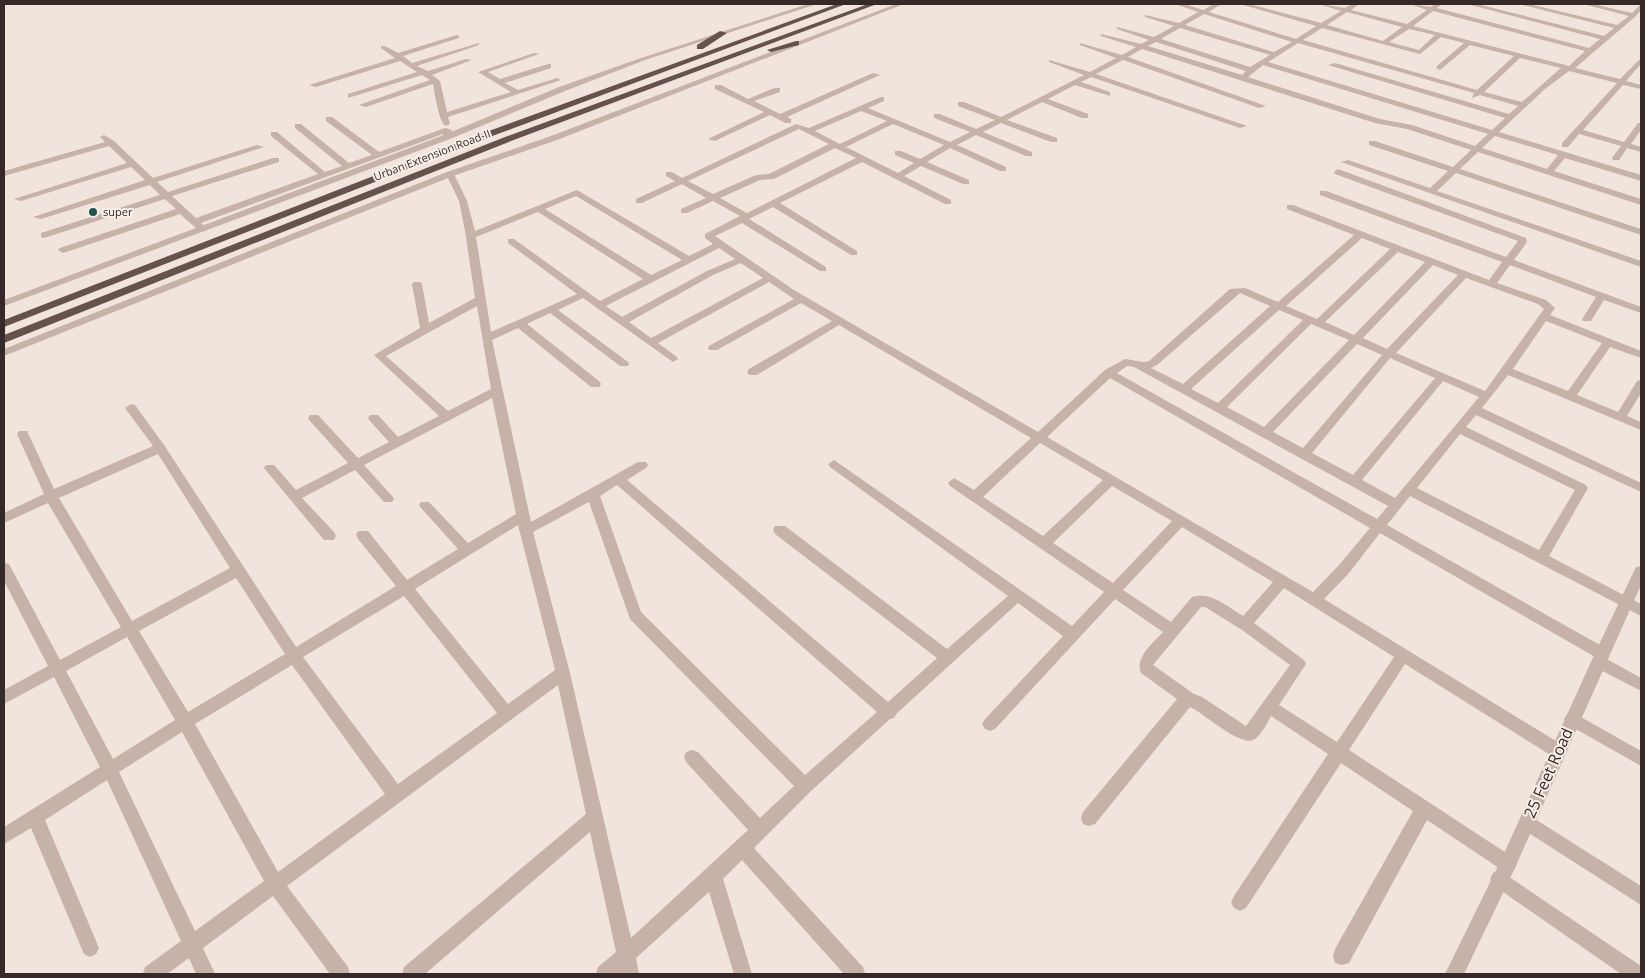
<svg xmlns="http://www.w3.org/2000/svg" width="1645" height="978" font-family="'Open Sans',sans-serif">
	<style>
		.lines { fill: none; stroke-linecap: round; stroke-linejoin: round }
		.minor { fill: #c7b2a9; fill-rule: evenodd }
		.tertiary { fill: #c7b2a9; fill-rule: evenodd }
		.trunk { fill: #66524d; fill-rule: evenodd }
		.poi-dot { fill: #21534f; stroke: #f8eee8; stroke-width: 2 }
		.labels { text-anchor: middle; stroke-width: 4; stroke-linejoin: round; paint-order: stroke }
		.far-street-label { font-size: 11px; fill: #352a28; stroke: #f8eee8 }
		.far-poi-label { font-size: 11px; fill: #352a28; stroke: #f8eee8; text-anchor: start }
		.near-street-label { font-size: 16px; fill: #352a28; stroke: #f8eee8 }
	</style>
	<rect width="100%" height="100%" fill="#f0e4dc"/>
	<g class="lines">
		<!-- minor -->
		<g class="minor">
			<path d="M1175,4h9l19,6 11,-6h7l-12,8 87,27 20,-13 -76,-22h9l72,19 20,-12 -22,-7 26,4 7,-4h7l-8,6 56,14 20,-14 -17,-6 21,3 4,-3h7l-5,4 152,40 11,-9 -133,-35h10l127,32 10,-8 -95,-24h10l88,21 12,-9 -46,-12h10l39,9 9,-9v6l-5,6 -61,52 45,11 21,-21v6l-15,17 15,4v4l-18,-4 -40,45 41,12 14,-19h3v7l-10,14 10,3v5l-14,-4 -8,12h-6l-1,-2 9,-12 -42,-12 -11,13h-6v-4l55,-60 -48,-12 -24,18 -46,43 142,43v6l-76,-23 -11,13 87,28v6l-163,-53 -18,17 181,60v6l-185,-62 -19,18 204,70v6l-300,-105 7,-2 82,28 18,-17 -79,-26v-4h6l78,26 18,-17 -64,-21 -32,-6 -233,-74 -14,8 138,49 -7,2 -136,-48 -27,14 151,52 -7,2 -149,-51 -10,5 29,10v4l-35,-11 -27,14 40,15v4h-6l-40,-16 -35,18 50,18v4h-6l-50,-19 -18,9 49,20v4h-6l-50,-21 -19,10 49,22v4h-6l-50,-23 -23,14 42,18v4h-6l-42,-18 -17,10 47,24v4h-6l-83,-42 -82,41 77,48v4h-6l-78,-48 -24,12 77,48v4h-6l-78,-48 -27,13 79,54 244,142 67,-62 20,-11 19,3 5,-1 81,-72 15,-1 33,14 76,-67 -67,-26v-4h6l196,75 13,-18 -182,-67v-4h6l180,66 12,-16 -183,-67 -1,-2 4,-3 188,69 1,4 -13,18 127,47v6l-37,-13 -13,21h-8l-1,-2 14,-22 -86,-32 -13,18 49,17 9,8 -5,7 91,36v7l-31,-11 -33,48 41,17 19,-31 4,-1v13l-14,23 14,6v8l-133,-55 -26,33 159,75v9l-165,-77 -10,12 120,58 2,3 -39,68 92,48v12l-231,-120 -23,29 220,124 2,4 -4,5 36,20v13l-48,-25 -2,-4 4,-5 -215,-124 -31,40 -25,26 240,147 2,5 -2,5 -6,2 -6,-2 -147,-92 -56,86 165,108 3,6 -3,6 -6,3 -6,-3 -75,-50 -78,143 -7,2 -7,-2 -2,-7 2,-7 78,-138 -72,-48 -95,145 -6,3 -6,-3 -3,-6 3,-6 94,-142 -57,-38c-4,7 -9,18 -16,23 -13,10 -51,-26 -65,-32l-95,117 -6,2 -6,-2 -2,-6 2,-6 94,-113 -36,-26c-7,-15 13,-31 22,-41l-48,-33 -120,130 -5,2 -5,-2 -3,-5 3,-5 78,-83 -45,-33 -122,111 -2,4 -4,1 -79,72 -57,57 109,119 2,7h-21l-102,-114 -19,19 29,95h-18l-25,-82 -73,66 3,16h-18l-1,-1 -24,1 2,-7 18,-15 -26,-120 -165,142h-23l2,-7 182,-153 -28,-129 -271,201 61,81 2,7h-20l-57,-78 -70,52 12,26h-19l-7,-16 -22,16h-24l2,-7 36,-26 -74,-161 -62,40 54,128 -3,6 -6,3 -6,-3 -53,-126 -27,16v-17l96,-60 -46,-90 -50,27v-14l44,-24 -44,-85v-18l5,1 51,96 61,-33 -73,-124 -44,20v-10l40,-19 -27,-60 2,-3h8l27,58 99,-43 -28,-38 6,-4 4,1 29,40 132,202 100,-61 -38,-47 -2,-4 2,-4h10l39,49 51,-31 -37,-41 -2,-3 2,-3h8l39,41 48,-29 -24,-116 -128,67 28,31 2,3 -2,3h-8l-29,-32 -53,28 32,34 2,4 -2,4h-10l-60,-72 2,-3h8l22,25 52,-27 -38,-42 -2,-3 2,-3h8l40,43 31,-16 -19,-21 -2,-3 2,-3h8l20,22 41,-21 -65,-61 46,-27 -8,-44 2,-2h6l2,2 7,39 46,-25 -10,-67 -6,-30 -13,-27 1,-2h6l14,29 8,30 102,-41 112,66 24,-12 -8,-6v-4l35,-18 -27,-15 -26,12h-6v-4l25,-11 -24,-14 -40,19h-6v-4l39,-18 -9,-5v-4h6l10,6 114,-54 13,4 72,-31h3v4l-16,7 82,34 20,-10 -36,-14v-4h6l36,15 19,-9 -37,-14v-4h6l37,15 83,-42 -35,-13v-2l41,12 26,-14 -36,-13v-2l42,12 14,-8 -35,-11v-2l40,10 8,-4 -32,-11v-2l37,10 20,-11 -29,-9v-2l34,8 19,-11zM1433,11l152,40 -16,15 -156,-40zM1347,12l55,15 -19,14 -56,-16zM1204,14l88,28 -18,10 -89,-27zM1180,28l90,27 -20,12 -89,-28zM1322,28l98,26 21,-17 23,6 -27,23 -1,2 4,2 30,-25 44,11 -37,34 -174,-50zM1409,29l26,6 -16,15 -30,-8zM1156,42l90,29 -4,4 -94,-29zM1298,43l176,50 -2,5 8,-3 38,11 -9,8 -174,-51 -7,2 177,53 -13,12 -224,-68zM1520,58l41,10 -39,34 -38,-10zM1263,65l225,69 -13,12 -63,-21 -32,-6 -132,-42zM861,111l26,10 -47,23 -25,-13zM893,124l51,21 -24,14 -19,-8h-6v4l19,8 -16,10 -52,-26zM799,129l30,15 -60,30 -13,1 -43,19 -25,-13zM1495,136l63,19 -11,14 -65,-21zM835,148l21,10 -109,55 -27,-15 40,-18 14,-1zM576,196l106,64 -31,15 -106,-66zM538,212l105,67 -43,22 -86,-62h-6v4l69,51 -86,38 -15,-95zM1362,238l28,11 -73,70 -31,-13zM719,248l16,11 -28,12 -85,46 -16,-11zM1398,252l27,10 -71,73 -29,-13zM741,263l22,15 -112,60 -22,-16 84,-47zM1433,265l25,10 -71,74 -24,-11zM1466,278l72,26 6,5 -59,82 -89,-38zM769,282l25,17 -85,47 -1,2 1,2h8l84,-47 31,18 -83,48 -2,3 2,3h8l82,-50 192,113 -57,52 -20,-12 -6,5 2,3 154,106 -32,34 -238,-166 -6,4 2,3 178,129 -61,53 -162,-123h-10l-2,4 2,4 162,124 -49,44 -261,-222 19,-12 2,-3 -2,-3h-8l-107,60 -39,-182 26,-12 73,59h8l2,-3 -2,-3 -72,-57 23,-11 70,53h8l1,-2 -1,-2 -70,-52 25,-12 90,64 5,-3 -1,-2 -19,-14zM1240,293l30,13 -87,78 -32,-16 6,-3zM477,306l14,83 -43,22 -62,-55zM1279,310l24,10 -85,83 -27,-14zM1546,321l56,22 -34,48 -55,-22zM1311,324l38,16 -85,87 -37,-20zM1357,344l25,11 -79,93 -30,-16zM1390,358l45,20 -82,97 -41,-22zM1127,366l7,1 254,139 -11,13 -260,-146zM1110,378l260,150 -31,37 -26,27 -266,-155zM1443,381l36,16 -84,101 -33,-18zM1460,434l115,56 -36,60 -122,-62zM1040,443l63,37 -60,56 -60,-39zM158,454l72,114 -98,53 -73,-123zM617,485l260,227 -72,63 -164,-163 -41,-116zM1112,486l60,35 -59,62 -60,-40zM589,502l41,117 164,167 -34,32 -62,-66 -6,-2 -6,2 -2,5 2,5 62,68 -117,108 -61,-265 -37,-141zM518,525l37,145 -47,34 -93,-115zM1182,527l91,55 -30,34c-15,-9 -32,-25 -51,-19l-21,25 -48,-32zM236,578l49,76 -97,58 -49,-81zM1284,588l110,69 -57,85 -58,-37 27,-41 -2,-4 -50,-37zM404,596l93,117 -99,71 -95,-127zM1201,607h4l37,23 48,35 -44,61 -44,-29 -8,-3 -41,-29zM127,637l48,83 -62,39 -47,-88zM292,665l93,129 -107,78 -83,-148zM182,732l82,149 -69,50 -76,-159z"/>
			<path d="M457,35l2,1v2l-56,18 9,7 67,-20v2l-62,21 11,5 38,-12 6,1 -40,15 8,6 7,31 64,-20 -33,-20 56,-19 5,1 -51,18 12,7 48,-15h3v4l-46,15 13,7 39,-12 4,2 -113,37 2,7 -4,2c-7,-3 -11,-31 -13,-42l-67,23 -7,-2 71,-25 -8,-5 -74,23v-4l69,-22 -17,-11 -84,26 -7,-2 86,-27 -14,-10v-2h4l13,7z"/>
			<path d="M873,73l7,2 -93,42 4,2v4h-6l-15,-8 -55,26 -7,-2 56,-27 -49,-23v-4h6l27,14 26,-11h6v4l-26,9 26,13z"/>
			<path d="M326,117h6l47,35 66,-24 7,2 -2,9h-6l-1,-5 -242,89 4,4 -2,2h-6l-17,-15 -117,39 -5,-3 2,-2 116,-39 -11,-10 -121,39 -3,-1v-4l119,-38 -10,-10 -109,34 -8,-2 112,-37 -14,-13 -110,34 -7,-2 113,-36 -18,-17 -105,30v-5l101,-29 -5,-5 4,-2 10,6 39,37 104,-33 7,2 -107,35 11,10 105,-34h6v4l-107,34 24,22 122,-44 -47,-38v-4h6l48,40 17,-6 -47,-38v-4h6l48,39 23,-8 -46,-34z"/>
			<path d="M1572,712l69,39v15l-74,-42 -3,-5 3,-5z"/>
			<path d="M1527,814l114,72v19l-120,-77 -2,-6 2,-6z"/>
			<path d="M1499,870l142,96v8h-20l-128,-89 -3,-6 3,-6z"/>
		</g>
		<!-- tertiary -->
		<g class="tertiary">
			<path d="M808,4h9l-172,56 -80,31 -115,48 -446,167v-6l440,-165 115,-48 82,-29z"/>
			<path d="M896,4h8l-347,136 -104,36 -449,180v-7l443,-177 104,-36z"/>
			<path d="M1641,566v19l-127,285 -50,104h-19l57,-116 93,-205 41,-86z"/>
		</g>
		<!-- trunk -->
		<g class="trunk">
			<path d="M837,4h9l-351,131 -491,192v-7l485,-189z"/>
			<path d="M868,4h9l-366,137 -507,202v-8l501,-198z"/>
			<path d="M720,31l7,2 -24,16h-6v-4z"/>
			<path d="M796,41h3v4l-28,7 -4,-2z"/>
		</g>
	</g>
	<!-- markers -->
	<circle class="poi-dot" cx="93" cy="212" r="5"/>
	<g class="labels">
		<!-- far-street labels -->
		<g class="far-street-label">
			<text transform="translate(432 155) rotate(-21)" y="4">Urban Extension Road-II</text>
		</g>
		<!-- far-poi labels -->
		<g class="far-poi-label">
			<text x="103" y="216">super</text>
		</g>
		<!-- near-street labels -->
		<g class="near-street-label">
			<text transform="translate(1548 773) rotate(-66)" y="6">25 Feet Road</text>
		</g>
	</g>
	<!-- border -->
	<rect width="1645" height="978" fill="none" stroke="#352a28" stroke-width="10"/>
</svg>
